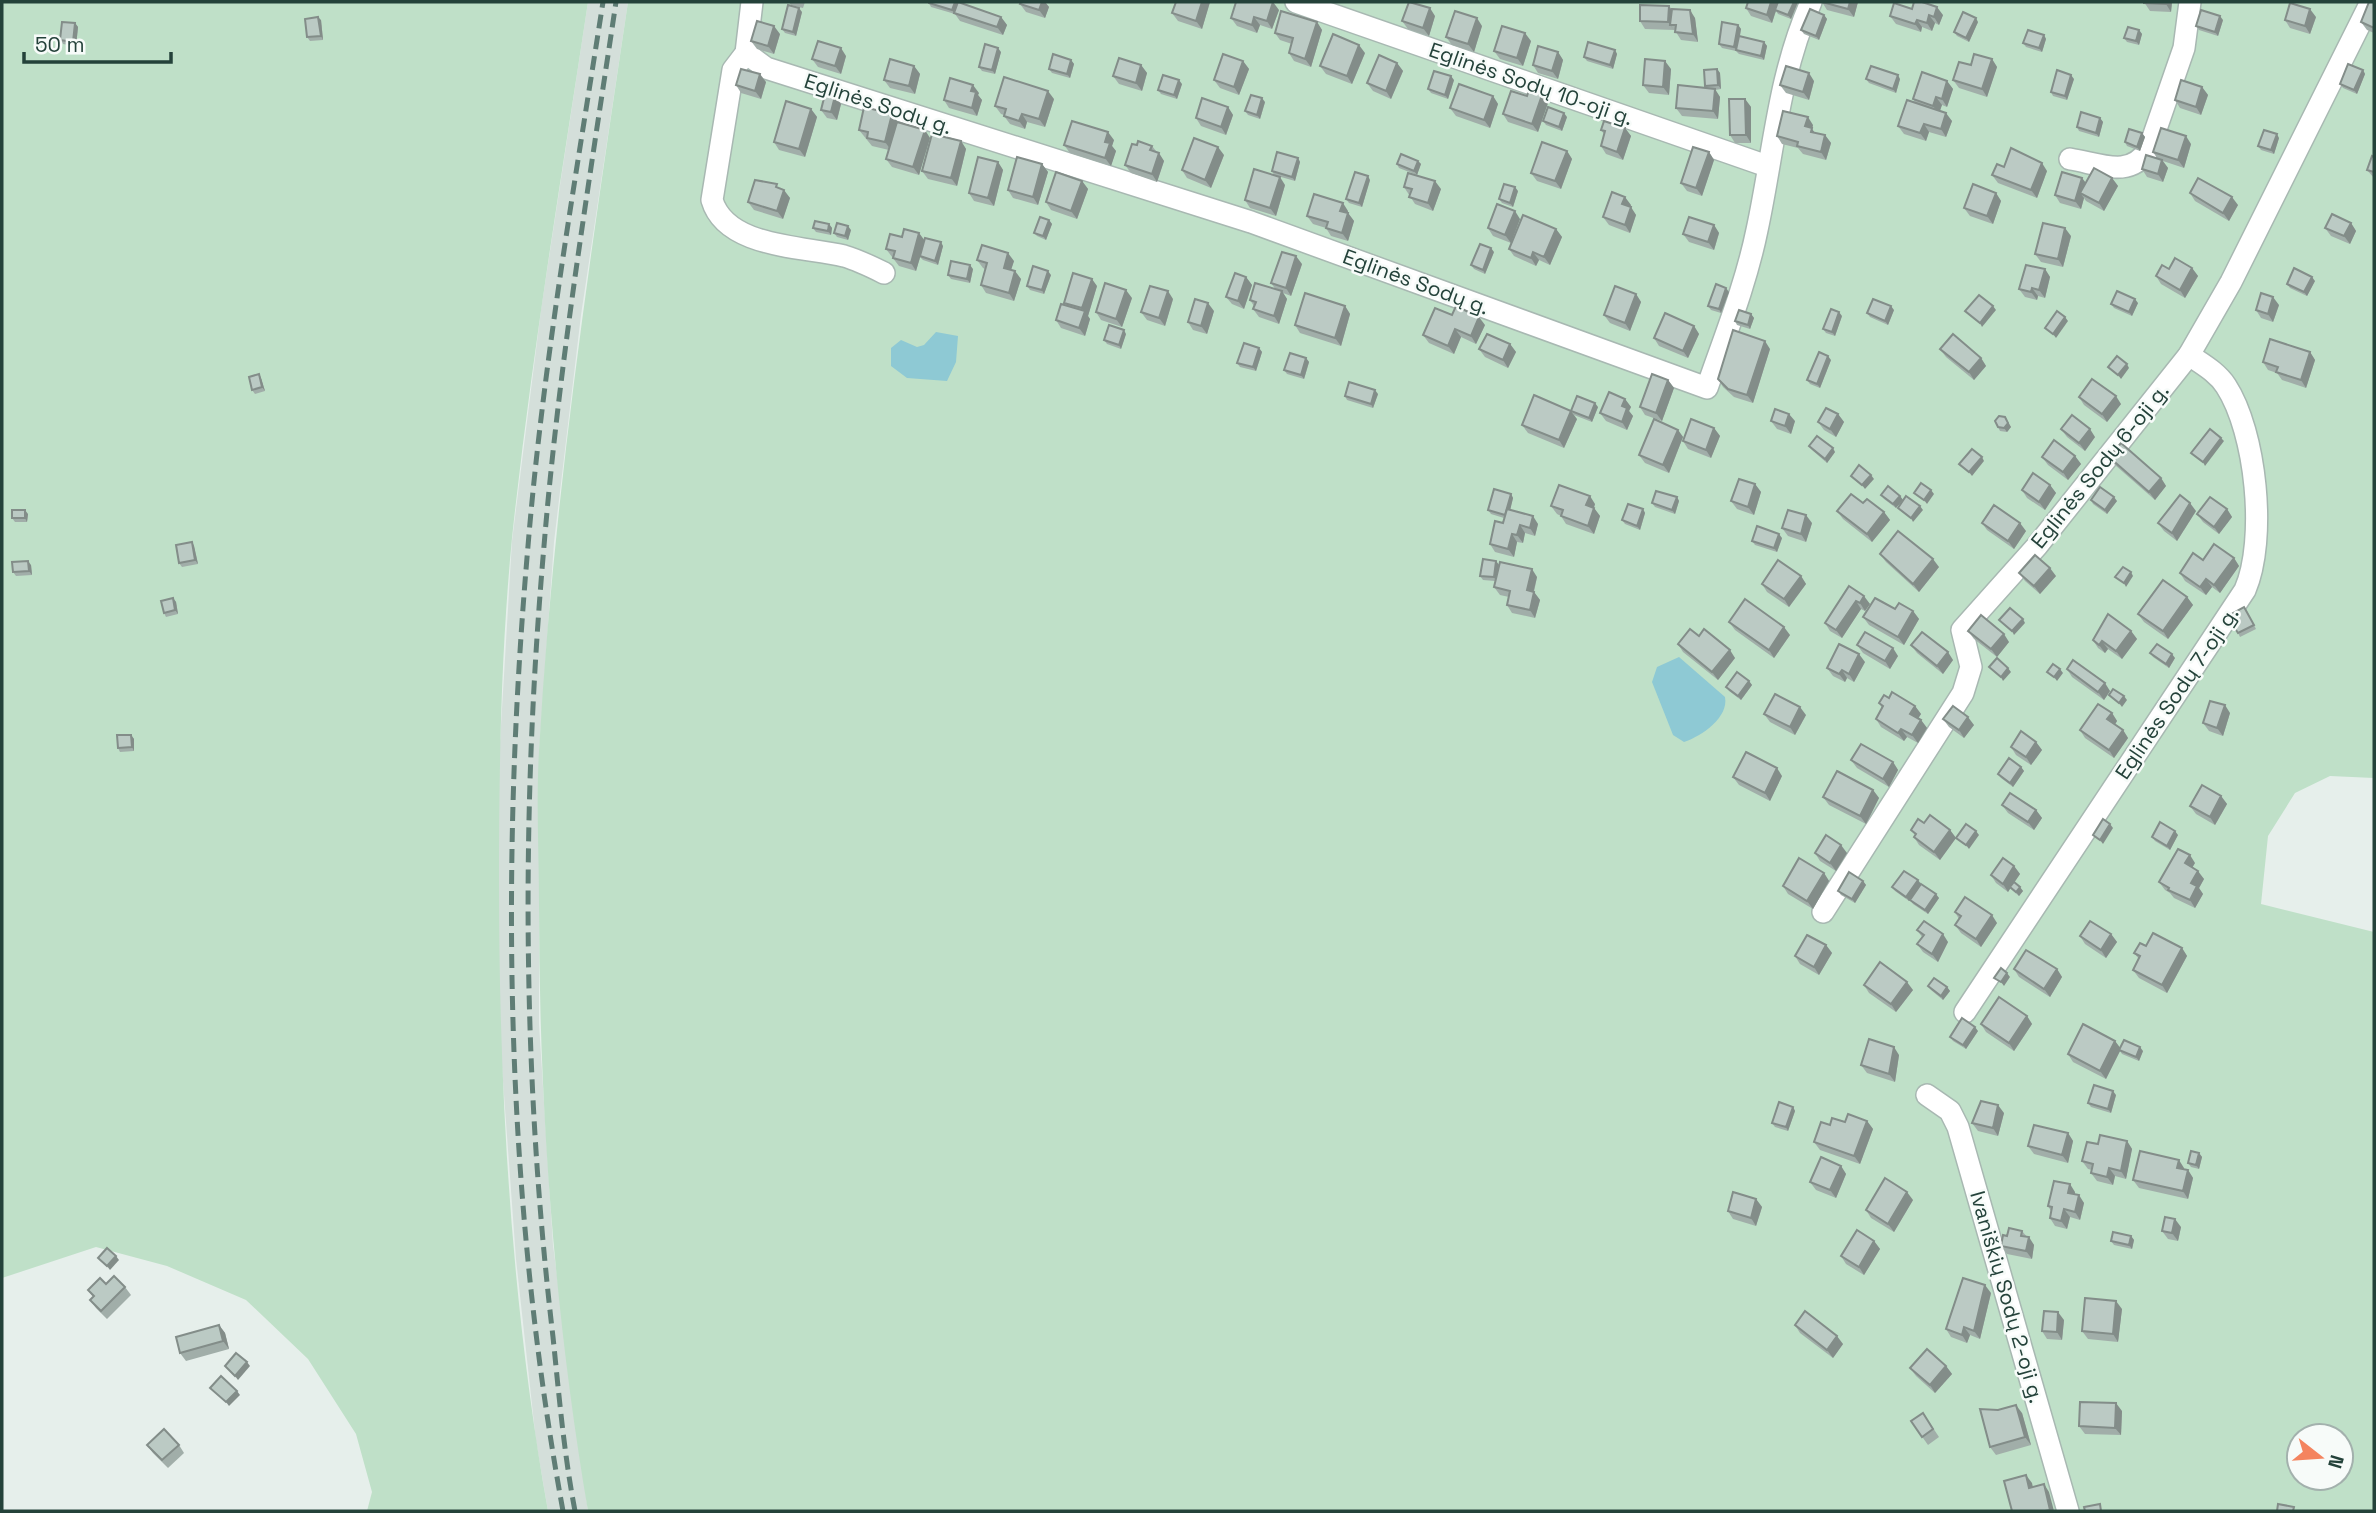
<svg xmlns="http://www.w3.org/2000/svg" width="2376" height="1513" font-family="'Space Grotesk',sans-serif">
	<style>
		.built { fill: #d4dfda }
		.green { fill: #bfe0c8; fill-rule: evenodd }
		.water { fill: #8ec9d4 }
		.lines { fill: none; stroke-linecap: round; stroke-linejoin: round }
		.minor-casing { stroke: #a8b8b2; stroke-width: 24 }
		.minor { stroke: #fff; stroke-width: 21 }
		.rail { stroke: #5f7d75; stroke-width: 5; stroke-dasharray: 14 7; stroke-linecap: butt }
		.wall { fill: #a1aea9 }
		.shaded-wall { fill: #838d89 }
		.building { fill: #bbcac4; stroke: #838d89; stroke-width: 2 }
		.labels { text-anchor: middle; stroke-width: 5; stroke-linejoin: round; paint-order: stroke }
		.street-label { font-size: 21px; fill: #24423a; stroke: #f7fbf9 }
	</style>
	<rect width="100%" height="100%" fill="#e6efeb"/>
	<!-- built -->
	<path class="built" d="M588,2h40l-47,313 -27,227 -15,213v269l14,221 35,266h-40l-12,-70 -20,-182 -17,-233v-267l13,-218 29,-231z"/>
	<!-- green -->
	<g class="green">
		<path d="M2,2h586c-27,178 -57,357 -76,536 -11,114 -13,229 -13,343 0,210 12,423 49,630h-181l5,-19 -16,-58 -48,-75 -62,-59 -79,-34 -71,-19 -94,31z"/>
		<path d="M628,2h1746v776l-44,-2 -35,17 -27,43 -7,68 113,28v579h-1786c-34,-200 -49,-404 -49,-607 0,-51 -3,-102 0,-153 14,-251 52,-500 89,-749zM2299,1436h42v42h-42z"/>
	</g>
	<!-- water -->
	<g class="water">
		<path d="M936,332l22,4 -2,26 -9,19 -40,-3 -16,-12v-18l10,-8 16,7 7,-2z"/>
		<path d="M1679,657l46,40c4,20 -23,39 -41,45l-11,-7 -21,-53 5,-15z"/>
	</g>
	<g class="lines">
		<defs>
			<g id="minor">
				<path d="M752,2l-6,51 -13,17 -21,130c14,48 91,46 132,56 14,4 26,10 40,17"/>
				<path d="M1296,2l471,164"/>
				<path d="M746,53l20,15 485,154 456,166c18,-52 39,-104 50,-158 17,-79 21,-153 54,-228"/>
				<path d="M2070,159c31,5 60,20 79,-10l35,-101 6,-46"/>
				<path d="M1823,912l140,-219 8,-26 -9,-37 75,-84 152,-191 42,-73 140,-280"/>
				<path d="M1965,1012l280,-422c22,-51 11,-158 -19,-204 -9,-14 -24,-22 -37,-31"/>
				<path d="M1927,1095l23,16 8,16 110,384"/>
			</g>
		</defs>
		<!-- minor casing -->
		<use href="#minor" class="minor-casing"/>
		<!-- minor -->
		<use href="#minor" class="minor"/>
		<!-- rail -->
		<g class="rail">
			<path d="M563,1511c-58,-316 -63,-645 -35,-965 15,-182 47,-364 75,-544"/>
			<path d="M575,1511c-11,-57 -16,-116 -22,-174 -31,-263 -32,-528 -9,-791 15,-182 45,-363 72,-544"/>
		</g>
	</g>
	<!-- wall -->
	<g class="wall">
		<path d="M789,2h16l-2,6 -12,-3z"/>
		<path d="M929,2h30v1l42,14 6,8 -4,10 -43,-14 -5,-7 -24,-7 -2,-4z"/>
		<path d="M1021,2h24l4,5 -4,11 -19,-6 -6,-8z"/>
		<path d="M1210,2l-8,27 -24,-8 -6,-8z"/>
		<path d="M1778,2h20l-7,17 -13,-5 -2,-3 -4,12 -21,-7 -5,-8 32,-4z"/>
		<path d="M1822,2h36l-4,15 -27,-7z"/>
		<path d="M2144,2h28l-1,10 -21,-1z"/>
		<path d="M2374,2v31l-7,-3 -6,-8z"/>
		<path d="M1279,10l-7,19 -12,-4 -3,8 -20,-7 -6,-8z"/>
		<path d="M1672,10l23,8 3,24 -17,-2 -7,-11v1l-29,-1 -5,-8z"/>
		<path d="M802,12l-6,24 -11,-3 -3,-4z"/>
		<path d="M1824,15l3,4 -8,21 -15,-6 -3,-4z"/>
		<path d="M1943,15l-4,10 -4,-2 -3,8 -10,-4 -1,5 -25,-8 -6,-8z"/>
		<path d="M1435,16l-6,20 -21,-7 -6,-8z"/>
		<path d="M2316,17l-6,17 -20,-6 -5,-8z"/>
		<path d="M321,20l2,20 -13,1 -3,-4z"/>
		<path d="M2223,20l-5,16 -19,-6 -3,-4z"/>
		<path d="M1317,22l5,8 -11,37 -17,-6 -5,-8 3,-9 -12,-4 -5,-7z"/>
		<path d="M1978,22l-9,20 -12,-6 -3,-4z"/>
		<path d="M75,23l3,4 -2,19 -13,-2 -3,-4z"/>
		<path d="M1738,25l3,4 -1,7 24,6 3,4 -3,14 -25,-6 -3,-3 -14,-3 -3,-4z"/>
		<path d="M1482,26l-8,26 -22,-7 -6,-8z"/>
		<path d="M2139,30l3,4 -3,11 -12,-3 -3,-4z"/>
		<path d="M780,34l-6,20 -17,-5 -6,-8z"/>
		<path d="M2044,35l2,4 -4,13 -16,-5 -3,-4z"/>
		<path d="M1531,41l-8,25 -23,-7 -6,-8z"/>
		<path d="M1615,50l2,4 -4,15 -26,-8 -3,-4z"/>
		<path d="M1001,52l-6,22 -13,-3 -3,-4z"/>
		<path d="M1558,52l5,8 -5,19 -20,-6 -5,-8z"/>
		<path d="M1365,53l-13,31 -26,-10 -6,-8z"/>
		<path d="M846,56l-5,18 -23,-7 -6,-8z"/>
		<path d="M1992,59l5,8 -10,30 -28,-9 -6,-8 18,-15z"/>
		<path d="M1071,60l3,4 -4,14 -18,-5 -3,-4z"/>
		<path d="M1243,61l6,8 -10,26 -19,-7 -6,-8z"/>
		<path d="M1397,63l6,8 -12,28 -18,-8 -6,-8z"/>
		<path d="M1141,65l6,8 -5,18 -23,-7 -6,-8z"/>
		<path d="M914,66l6,8 -5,20 -25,-6 -6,-8z"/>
		<path d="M1671,69l-2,26 -20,-2 -6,-8z"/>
		<path d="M1717,69l3,4 1,16 -6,1 5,7 -2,22 -36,-3 -6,-8 30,-20 -1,-2z"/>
		<path d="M2363,70l2,4 -8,20 -14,-6 -3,-4z"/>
		<path d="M1866,79h34l-4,14 -27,-10z"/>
		<path d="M2074,79l-7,21 -14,-4 -2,-4z"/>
		<path d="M1454,80l-6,19 -17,-6 -3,-4z"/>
		<path d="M1814,81l-5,19 -23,-7 -6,-8z"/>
		<path d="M1947,81l6,8 -6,18 -5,-2 -3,6 13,10 -6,16 -17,-5 -3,9 -22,-7 -6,-8 17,-23 -2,-4z"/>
		<path d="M766,82l-5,17 -20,-6 -5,-8z"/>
		<path d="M1182,84l-5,15 -16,-5 -3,-4z"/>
		<path d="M2202,87l6,8 -7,20 -21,-7 -5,-8z"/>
		<path d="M979,93l-1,2 4,5 -5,16 -28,-8 -5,-8z"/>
		<path d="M1542,95l6,8 -10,29 -30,-10 -5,-8 24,-18z"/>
		<path d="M1493,96l5,8 -8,24 -34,-12 -6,-8z"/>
		<path d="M1054,99l-9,28 -18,-5 -2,7 -15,-5 -6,-8v-1l-3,-1 -6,-8z"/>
		<path d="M1745,99l6,8v36h-16l-5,-8z"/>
		<path d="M1265,102l-5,17 -12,-4 -3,-4z"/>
		<path d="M841,104l-4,16 -10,-2 -6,-8z"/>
		<path d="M1228,107l5,8 -7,20 -25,-9 -5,-8z"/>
		<path d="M811,109l6,8 -12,40 -26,-7 -5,-8z"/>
		<path d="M1567,117l-5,14 -16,-6 -3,-4z"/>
		<path d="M2100,118l3,4 -4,15 -20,-6 -2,-4z"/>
		<path d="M897,122l33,16 -11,37 -27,-8 -6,-8 3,-9 -17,-4 -13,-16z"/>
		<path d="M1813,125l-1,4 3,4 10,2 6,8 -5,17 -23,-6 -5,-6 -16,-4 -5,-8z"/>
		<path d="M1625,128l6,8 -8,24 -17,-6 -5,-8 3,-12 -3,-4z"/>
		<path d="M2142,133l3,4 -5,14 -13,-5 -2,-4z"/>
		<path d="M2279,138l-5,16 -13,-4 -3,-4z"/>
		<path d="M1114,140l-2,6 4,5 -5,15 -41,-13 -6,-8z"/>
		<path d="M961,141l5,8 -9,37 -29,-7 -6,-8z"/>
		<path d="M2191,144l-7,24 -21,-7 5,7 -5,14 -16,-5 -5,-8 15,-11 -4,-6z"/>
		<path d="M1137,145l15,1 12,15 -7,21 -26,-9 -6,-8z"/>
		<path d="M1567,151l5,8 -11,30 -24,-8 -6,-8z"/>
		<path d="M1709,152l5,8 -12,36 -15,-5 -6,-8z"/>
		<path d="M1224,155l-13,33 -24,-10 -5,-8z"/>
		<path d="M2374,157v21l-7,-8z"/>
		<path d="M1298,158l2,4 -5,19 -21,-6 -2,-4z"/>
		<path d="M1418,161l3,3 -4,11 -18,-7 -2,-4z"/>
		<path d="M998,162l5,8 -9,36 -20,-5 -5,-8z"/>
		<path d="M1042,164l6,8 -10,33 -25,-7 -5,-8z"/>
		<path d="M2047,171l-10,27 -39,-15 -6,-8z"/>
		<path d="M2082,178l4,5 26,-5 6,8 -14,25 -18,-10 -2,-3 -3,11 -21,-6 -5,-8z"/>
		<path d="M1370,180l-8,27 -13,-4 -3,-4z"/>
		<path d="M1082,181l6,8 -11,30 -26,-9 -5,-8z"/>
		<path d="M1285,185l-9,31 -26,-8 -5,-8z"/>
		<path d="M1404,187l37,2 -8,22 -18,-7z"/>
		<path d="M780,188l10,10 -7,21 -29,-9 -6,-8z"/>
		<path d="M1518,191l-5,16 -11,-4 -3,-4z"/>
		<path d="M1996,193l5,8 -8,23 -23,-8 -6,-8z"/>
		<path d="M2190,193l48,12 -9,16 -34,-20z"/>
		<path d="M1631,205l-1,2 6,8 -6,18 -21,-8 -6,-8z"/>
		<path d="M1348,211v2l6,8 -6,20 -17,-5 -5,-8 -13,-4 -6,-8z"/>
		<path d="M1520,219l-9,24 -18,-7 -5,-8z"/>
		<path d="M1049,220l3,4 -6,16 -9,-4 -3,-3z"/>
		<path d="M2351,223l5,8 -6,13 -19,-8 -6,-8z"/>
		<path d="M829,224l3,4 -1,7 -15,-3 -3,-4z"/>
		<path d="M1714,225l5,8 -5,17 -25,-8 -6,-8z"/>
		<path d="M1556,229l6,8 -12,28 -11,-5 -3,6 -22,-10 -5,-7z"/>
		<path d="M851,230l-3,10 -11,-3 -3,-4z"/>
		<path d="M919,233l5,8 19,5 -5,19 -15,-5 -3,-3 -4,14 -17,-5 -13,-17 16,-12z"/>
		<path d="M2071,236l-8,31 -22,-5 -6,-8z"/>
		<path d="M1494,252l-9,22 -11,-5 -3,-4z"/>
		<path d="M977,260l37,1 -3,9 10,9 -7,22 -28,-8 -5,-8 4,-16 -2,-1z"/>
		<path d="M1302,264l-11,32 -8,-3 4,6 -8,25 -20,-7 -6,-8 1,-3 -4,-6 26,-10 -5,-7z"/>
		<path d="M2192,268l6,8 -13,22 -24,-14 -5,-8 13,-7z"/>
		<path d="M973,269l-3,14 -19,-4 -3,-4z"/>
		<path d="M2045,269l5,8 -5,21 -7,-2 -1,4 -12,-3 -6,-8z"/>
		<path d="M1051,275l-7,19 -14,-4 -3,-4z"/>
		<path d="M1246,277l6,8 -8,24 -12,-5 -6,-7z"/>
		<path d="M2315,281l-8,15 -17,-8 -3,-4z"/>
		<path d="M1097,286l-9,30 2,3 -5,17 -24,-8 -5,-8 10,-15 -2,-2z"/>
		<path d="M1729,292l-8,21 -10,-3 -3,-4z"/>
		<path d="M1636,294l5,8 -11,29 -20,-8 -6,-8z"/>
		<path d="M1132,298l-10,29 -21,-7 -5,-8z"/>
		<path d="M1173,299l-8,27 -18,-6 -6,-8z"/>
		<path d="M2138,303l-6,13 -18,-8 -3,-4z"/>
		<path d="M2279,305l-6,17 -12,-4 -5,-8z"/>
		<path d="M1345,306l5,8 -9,32 -41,-13 -5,-8z"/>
		<path d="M1894,310l-6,15 -18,-8 -3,-4z"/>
		<path d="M1214,311l-7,23 -14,-4 -5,-8z"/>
		<path d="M1751,314l3,4 -4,11 -13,-4 -2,-4z"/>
		<path d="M1842,316l-7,20 -9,-3 -3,-4z"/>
		<path d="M1485,325l-9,19 -15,-7 -7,17 -25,-11 -6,-8z"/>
		<path d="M1694,326l5,8 -11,24 -29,-12 -5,-8z"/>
		<path d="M1126,334l-5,15 -14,-5 -3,-4z"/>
		<path d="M1510,344l6,8 -8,16 -23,-11 -6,-8z"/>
		<path d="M1259,348l3,4 -6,19 -16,-4 -3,-4z"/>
		<path d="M1770,349l-17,54 -19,-6 -11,-10 -5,-8z"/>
		<path d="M1940,349l41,9 5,8 -12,14 -28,-23z"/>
		<path d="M2310,352l5,8 -9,28 -24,-8 -5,-7 -9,-3 -5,-8z"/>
		<path d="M1306,358l3,4 -5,17 -17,-5 -3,-4z"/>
		<path d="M1831,360l-11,28 -10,-4 -3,-4z"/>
		<path d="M259,374l2,4 4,13 -10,3 -3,-4z"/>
		<path d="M1668,380l6,8 -12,33 -17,-6 -5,-8z"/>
		<path d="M1378,394l-5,14 -26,-8 -2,-4z"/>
		<path d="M2079,397l42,7 -14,18 -23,-17z"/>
		<path d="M1625,399l6,8 -2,4 4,5 -6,14 -21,-9 -6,-8z"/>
		<path d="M1598,407l-6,15 -18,-7 -3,-4z"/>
		<path d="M1838,414l6,8 -8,15 -12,-7 -6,-8z"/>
		<path d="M2005,417l6,10 -4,5 -7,-1 -2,-4z"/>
		<path d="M1577,419l-13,29 -36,-15 -6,-8z"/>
		<path d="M1771,421h24l-4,13 -14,-5z"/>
		<path d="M1714,428l6,8 -9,22 -23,-9 -5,-8z"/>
		<path d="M2061,429l34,8 -10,14 -18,-14z"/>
		<path d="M1678,430l5,7 -14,36 -24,-10 -6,-8z"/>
		<path d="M1809,446l26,6 -8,11 -15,-13z"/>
		<path d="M2075,456l6,8 -13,16 -20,-15 -6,-8z"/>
		<path d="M2109,457l52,21 5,8 -11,14 -40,-35z"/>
		<path d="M1755,484l6,8 -7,23 -17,-6 -6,-8z"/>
		<path d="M2050,485l6,8 -11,17 -18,-12 -5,-8z"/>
		<path d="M1511,494l2,4 -3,12 28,14 -3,12 -10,-3 -2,10 -6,-1 -3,15 -19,-5 -5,-8 13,-21 1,-5 -13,-4 -3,-4z"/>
		<path d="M1881,495l19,1 3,4 -7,8 -12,-9z"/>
		<path d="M1677,497l2,4 -4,13 -20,-7 -3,-4z"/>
		<path d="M2091,500l26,1 -10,13 -14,-10z"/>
		<path d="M1863,503l21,9 6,8 -18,22 -29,-23 -6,-8z"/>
		<path d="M1595,504l-1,4 6,8 -6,18 -28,-10 -5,-8 -4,-2 -6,-8z"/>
		<path d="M1643,509l2,4 -5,17 -15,-6 -3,-4z"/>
		<path d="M2227,509l5,8 -13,17 -16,-12 -6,-8z"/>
		<path d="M2196,511l-19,30 -13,-10 -6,-8z"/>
		<path d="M28,514l-1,8h-12l-3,-4z"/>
		<path d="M1812,523l-6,19 -18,-6 -6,-8z"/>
		<path d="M1982,523l44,8 -12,18 -27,-19z"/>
		<path d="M1782,538l-5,14 -22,-7 -3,-4z"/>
		<path d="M192,542l2,4 4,18 -16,3 -3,-4z"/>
		<path d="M1880,554l59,13 -20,25 -33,-30z"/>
		<path d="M2234,558l5,8 -19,27 -8,-6 -6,8 -21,-14 -5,-8 23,-13z"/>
		<path d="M1496,561l3,4 38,12 -3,15 6,8 -5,18 -23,-5 -5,-8 2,-8 -9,-2 -6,-8 1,-6 -12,-1 -3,-4z"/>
		<path d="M31,565l1,10 -16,1 -3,-4z"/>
		<path d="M2019,573l37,3 -16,18 -15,-13z"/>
		<path d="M1801,576l5,8 -17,23 -22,-15 -5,-8z"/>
		<path d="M1849,586l21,18 -5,7 -4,-2 -19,29 -12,-7 -5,-8z"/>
		<path d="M2187,597l6,8 -25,34 -24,-17 -6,-8z"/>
		<path d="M173,598l3,4 2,12 -12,3 -2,-4z"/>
		<path d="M1913,611l6,8 -15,26 -35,-20 -6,-8z"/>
		<path d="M2247,611l9,18 -16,8 -2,-4 -1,-14z"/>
		<path d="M1729,622l61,13 -16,23 -39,-28z"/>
		<path d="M1968,631l41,11 -12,15 -23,-18z"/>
		<path d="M2131,631l6,8 -15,20 -14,-10 -3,4 -7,-5 -5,-8z"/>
		<path d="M1699,636l36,22 -17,22 -35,-28 -5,-8z"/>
		<path d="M1857,645l41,11 -8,13 -27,-16z"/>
		<path d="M1911,645l42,15 -10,14 -26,-21z"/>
		<path d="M2150,653l25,5 -6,10 -16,-11z"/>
		<path d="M1865,662l-11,20 -7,-4 -2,4 -12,-6 -6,-8z"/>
		<path d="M2067,669l43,22 -6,9 -32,-23z"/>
		<path d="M1749,681l3,4 -11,15 -12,-9 -3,-4z"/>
		<path d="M1889,698l26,8 6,8 -3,4 3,2 6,8 -9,15 -11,-6 -3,4 -23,-14 -5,-8 6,-11 -3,-5z"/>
		<path d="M2112,713l5,8 -2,4 8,5 5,8 -14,20 -29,-20 -5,-8z"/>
		<path d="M2230,713l-7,23 -14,-5 -6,-8z"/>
		<path d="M1764,714l42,1 -11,20 -25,-13z"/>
		<path d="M1943,719l31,6 -10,13 -15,-11z"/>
		<path d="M131,735l3,4v12l-14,1 -2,-4z"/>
		<path d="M2036,742l6,8 -11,15 -15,-10 -5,-8z"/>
		<path d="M1851,760l42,2 5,8 -9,17 -32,-19z"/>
		<path d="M2021,767l3,4 -11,16 -12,-9 -3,-4z"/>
		<path d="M1782,776l-12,25 -31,-16 -6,-8z"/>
		<path d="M1873,790l6,8 -13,26 -37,-19 -6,-8z"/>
		<path d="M2221,796l6,8 -12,21 -19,-11 -6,-8z"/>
		<path d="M2002,805l34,5 6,8 -8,12 -26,-17z"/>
		<path d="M1924,823l26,7 6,8 -16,22 -21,-15 -5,-8 1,-2 -4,-5z"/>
		<path d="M2178,835l-8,15 -15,-9 -3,-4z"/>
		<path d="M1815,853h32l-11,18 -16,-10z"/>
		<path d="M2195,863l-3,5 12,11 -5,9 4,6 -8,14 -21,-10 -4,-5 -5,-3 -6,-8z"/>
		<path d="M2014,866l6,8 -6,8 9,9 -4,5 -9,-8 -2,4 -12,-9 -5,-8z"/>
		<path d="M1824,873l5,8 -16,28 -25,-15 -5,-8z"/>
		<path d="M1918,880l2,4 19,14 -11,16 -15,-10 -3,-4 -1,1 -14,-10 -3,-4z"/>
		<path d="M1863,881l3,4 -11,18 -14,-8 -3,-4z"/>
		<path d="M1955,912l42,11 -16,24 -20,-14 -6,-8 4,-6z"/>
		<path d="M1917,930l31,12 -10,20 -15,-10 -6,-8 5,-7z"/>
		<path d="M2111,934l6,8 -11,16 -21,-14 -5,-8z"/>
		<path d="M1826,945l6,8 -13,22 -19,-11 -5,-8z"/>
		<path d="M2146,946l36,2 5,8 -20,37 -28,-15 -6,-8 6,-11 -5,-6z"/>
		<path d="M2014,969h43l5,8 -12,20 -31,-20z"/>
		<path d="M1864,985l49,5 -17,22 -27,-19z"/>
		<path d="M1928,986l19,1 3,4 -7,9 -12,-10z"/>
		<path d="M2027,1016l5,8 -18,27 -28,-19 -5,-8z"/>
		<path d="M1978,1031l-12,18 -13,-8 -3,-4z"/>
		<path d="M2115,1041l5,7 23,3 -4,10 -17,-7 -2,-3 -14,28 -33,-17 -5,-8z"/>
		<path d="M1899,1055l-4,27 -28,-9 -6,-8z"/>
		<path d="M2116,1095l-5,18 -20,-6 -3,-4z"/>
		<path d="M1793,1107l2,4 -7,20 -13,-4 -3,-4z"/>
		<path d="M2004,1113l-6,23 -20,-5 -6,-8z"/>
		<path d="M1867,1121l6,8 -13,35 -40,-14 -6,-8 16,-17z"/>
		<path d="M2068,1133l5,8 -5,22 -34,-9 -6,-8z"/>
		<path d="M2127,1141l5,8 -6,30 -11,-3 -2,9 -16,-4 -6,-8 1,-3 -4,-1 -6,-8 16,-17z"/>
		<path d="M2199,1153l3,4 -3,12 -8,-2 -3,-4z"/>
		<path d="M1841,1166l5,8 -10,24 -20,-8 -6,-8z"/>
		<path d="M2184,1168v2h4l5,8 -5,21 -49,-11 -6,-8z"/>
		<path d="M2075,1192v3l9,8 -4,17 -10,-3 -3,12 -12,-3 -5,-8 1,-7 -3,-5z"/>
		<path d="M1756,1199l6,8 -6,19 -23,-7 -5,-8z"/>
		<path d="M1913,1200l-19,32 -23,-14 -5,-8z"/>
		<path d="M2181,1227l-3,14 -10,-2 -6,-8z"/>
		<path d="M2022,1231l12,14 -2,14 -25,-5 -6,-8 6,-10z"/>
		<path d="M2131,1236l3,4 -2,9 -18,-4 -3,-4z"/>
		<path d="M1874,1241l6,8 -16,26 -18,-11 -5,-8z"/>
		<path d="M106,1284l19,3 6,8 -24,24 -11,-11 -6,-8 3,-3 -5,-7z"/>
		<path d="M1991,1293l-11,46 -10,-4 -3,8 -16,-6 -5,-8z"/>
		<path d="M2122,1309l-4,33 -30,-3 -6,-8z"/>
		<path d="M2064,1320l-2,20 -15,-1 -5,-8z"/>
		<path d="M219,1325l6,8 4,16 -43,12 -6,-8z"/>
		<path d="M1795,1325l48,19 -10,14 -33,-25z"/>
		<path d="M1946,1366l6,8 -17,19 -19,-17 -6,-8z"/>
		<path d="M2122,1411l-1,24 -36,-1 -6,-8z"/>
		<path d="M1923,1413l16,24 -11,8 -17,-24z"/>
		<path d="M2022,1413l9,32 -35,10 -6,-8z"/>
		<path d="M147,1445h32l5,8 -16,15 -15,-15z"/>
	</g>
	<!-- shaded-wall -->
	<g class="shaded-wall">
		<path d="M955,2h4l-4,12 -3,-4z"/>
		<path d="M1042,2h3l4,5 -4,11 -6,-8z"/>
		<path d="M1202,2h8l-8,27 -6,-8z"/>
		<path d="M1273,2l6,8 -7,19 -5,-8z"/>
		<path d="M1771,2h5l2,2 -6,19 -5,-8z"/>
		<path d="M1794,2h4l-7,17 -3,-4z"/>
		<path d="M1850,2h8l-4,15 -6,-8z"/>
		<path d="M2166,2h6l-1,10 -5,-8z"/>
		<path d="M1669,6l6,8 -5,11 4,5 -6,-8z"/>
		<path d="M1937,7l6,8 -4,10 -5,-8z"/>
		<path d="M799,8l3,4 -6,24 -3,-4z"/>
		<path d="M1430,8l5,8 -6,20 -6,-8z"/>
		<path d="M2310,9l6,8 -6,17 -5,-8z"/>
		<path d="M1690,10l5,8 3,24 -5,-8z"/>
		<path d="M1824,15l3,4 -8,21 -3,-4z"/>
		<path d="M1929,15l6,8 -3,8 -5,-8z"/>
		<path d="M2220,16l3,4 -5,16 -3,-4z"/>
		<path d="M318,17l3,3 2,20 -2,-4z"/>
		<path d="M1001,17l6,8 -4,10 -6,-8z"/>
		<path d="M1254,17l6,8 -3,8 -5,-8z"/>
		<path d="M1477,18l5,8 -8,26 -6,-8z"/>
		<path d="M1976,18l2,4 -9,20 -3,-4z"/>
		<path d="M1917,20l5,7 -1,5 -6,-8z"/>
		<path d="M1317,22l5,8 -11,37 -6,-8z"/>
		<path d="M75,23l3,4 -2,19 -3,-4z"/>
		<path d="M1738,25l3,4 -4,22 -3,-4z"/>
		<path d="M774,26l6,8 -6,20 -6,-8z"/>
		<path d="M2139,30l3,4 -3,11 -3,-4z"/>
		<path d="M1525,33l6,8 -8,25 -6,-8z"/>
		<path d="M2044,35l2,4 -4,13 -3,-4z"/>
		<path d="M1764,42l3,4 -3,14 -3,-4z"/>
		<path d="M1359,45l6,8 -13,31 -5,-8z"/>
		<path d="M841,48l5,8 -5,18 -6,-8z"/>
		<path d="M998,48l3,4 -6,22 -3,-4z"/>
		<path d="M1615,50l2,4 -4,15 -3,-4z"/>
		<path d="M1558,52l5,8 -5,19 -6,-8z"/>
		<path d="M1992,59l5,8 -10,30 -5,-8z"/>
		<path d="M1071,60l3,4 -4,14 -3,-4z"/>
		<path d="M1243,61l6,8 -10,26 -5,-8z"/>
		<path d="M1665,61l6,8 -2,26 -6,-8z"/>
		<path d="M1397,63l6,8 -12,28 -5,-8z"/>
		<path d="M1141,65l6,8 -5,18 -6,-8z"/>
		<path d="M914,66l6,8 -5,20 -6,-8z"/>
		<path d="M1717,69l3,4 1,16 -3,-4z"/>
		<path d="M2363,70l2,4 -8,20 -3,-4z"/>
		<path d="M1809,73l5,8 -5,19 -6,-8z"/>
		<path d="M760,74l6,8 -5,17 -6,-8z"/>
		<path d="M1898,75l2,4 -4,14 -3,-4z"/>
		<path d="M2071,75l3,4 -7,21 -2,-4z"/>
		<path d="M1451,76l3,4 -6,19 -3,-4z"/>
		<path d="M1179,80l3,4 -5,15 -3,-4z"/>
		<path d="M1947,81l6,8 -6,18 -5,-8z"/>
		<path d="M973,85l6,8 -1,2 4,5 -5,16 -5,-8 -1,-17z"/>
		<path d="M2202,87l6,8 -7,20 -5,-8z"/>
		<path d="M1715,89l5,8 -2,22 -5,-8z"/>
		<path d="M1048,91l6,8 -9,28 -6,-8z"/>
		<path d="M1542,95l6,8 -10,29 -6,-8z"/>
		<path d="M835,96l6,8 -4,16 -6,-8z"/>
		<path d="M1493,96l5,8 -8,24 -6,-8z"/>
		<path d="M1936,97l6,8 -3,9 -6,-8z"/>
		<path d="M1262,98l3,4 -5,17 -3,-4z"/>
		<path d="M1745,99l6,8v36l-5,-8z"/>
		<path d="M1228,107l5,8 -7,20 -5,-8z"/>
		<path d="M811,109l6,8 -12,40 -6,-8z"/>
		<path d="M1564,113l3,4 -5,14 -3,-4z"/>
		<path d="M1946,113l6,8 -6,16 -5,-8z"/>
		<path d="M892,114l5,7 -6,29 -6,-8z"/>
		<path d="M1022,114l5,8 -2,7 -6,-8z"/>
		<path d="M1808,117l5,8 -1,4 5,7 -1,4 -11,-14z"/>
		<path d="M2100,118l3,4 -4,15 -3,-4z"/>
		<path d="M1924,124l5,8 -3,9 -6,-8z"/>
		<path d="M1625,128l6,8 -8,24 -6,-8z"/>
		<path d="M925,130l5,8 -11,37 -6,-8z"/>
		<path d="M1108,132l6,8 -2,6 4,5 -5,15 -6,-8v-16z"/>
		<path d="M2142,133l3,4 -5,14 -3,-4z"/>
		<path d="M2277,134l2,4 -5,16 -3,-4z"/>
		<path d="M1825,135l6,8 -5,17 -5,-8z"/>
		<path d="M2186,136l5,8 -7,24 -6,-8z"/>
		<path d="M961,141l5,8 -9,37 -6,-8z"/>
		<path d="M1218,147l6,8 -13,33 -6,-8z"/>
		<path d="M1567,151l5,8 -11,30 -6,-8z"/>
		<path d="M1709,152l5,8 -12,36 -6,-8z"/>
		<path d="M1159,153l5,8 -7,21 -5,-8z"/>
		<path d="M1298,158l2,4 -5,19 -3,-4z"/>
		<path d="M2162,160l6,8 -5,14 -5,-8z"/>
		<path d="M1418,161l3,3 -4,11 -3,-4z"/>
		<path d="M998,162l5,8 -9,36 -6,-8z"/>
		<path d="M2042,163l5,8 -10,27 -6,-8z"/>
		<path d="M1042,164l6,8 -10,33 -5,-8z"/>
		<path d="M1368,176l2,4 -8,27 -3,-4z"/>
		<path d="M1280,177l5,8 -9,31 -6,-8z"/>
		<path d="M2082,178l6,8 -8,7 4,5 -3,11 -6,-8z"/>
		<path d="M2112,178l6,8 -14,25 -5,-8z"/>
		<path d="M1082,181l6,8 -11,30 -6,-8z"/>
		<path d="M1435,181l6,8 -8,22 -5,-8z"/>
		<path d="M1515,187l3,4 -5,16 -3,-4z"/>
		<path d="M784,190l6,8 -7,21 -6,-8z"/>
		<path d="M1996,193l5,8 -8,23 -6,-8z"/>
		<path d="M1625,197l6,8 -3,7 -6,-8z"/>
		<path d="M2232,197l6,8 -9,16 -6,-8z"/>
		<path d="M1343,203l5,8 -2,8 -6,-8z"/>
		<path d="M1631,207l5,8 -6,18 -5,-8z"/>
		<path d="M1515,211l5,8 -9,24 -6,-8z"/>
		<path d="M1348,213l6,8 -6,20 -6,-8z"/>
		<path d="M1049,220l3,4 -6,16 -3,-4z"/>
		<path d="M2351,223l5,8 -6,13 -6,-8z"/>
		<path d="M829,224l3,4 -1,7 -3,-4z"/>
		<path d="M1714,225l5,8 -5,17 -6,-8z"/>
		<path d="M848,226l3,4 -3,10 -3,-4z"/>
		<path d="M2065,228l6,8 -8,31 -5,-8z"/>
		<path d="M1556,229l6,8 -12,28 -6,-8z"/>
		<path d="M919,233l6,8 -9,30 -5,-8z"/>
		<path d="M941,242l2,4 -5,19 -3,-4z"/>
		<path d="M1491,248l3,4 -9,22 -2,-4z"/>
		<path d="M1533,252l6,8 -3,6 -5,-8z"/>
		<path d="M1008,253l6,8 -5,15 -5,-8z"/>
		<path d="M1296,256l6,8 -11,32 -5,-8z"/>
		<path d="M970,265l3,4 -3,14 -3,-4z"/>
		<path d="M2192,268l6,8 -13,22 -5,-8z"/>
		<path d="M2045,269l5,8 -5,21 -6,-8z"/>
		<path d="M1015,271l6,8 -7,22 -5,-8z"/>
		<path d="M1048,271l3,4 -7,19 -2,-4z"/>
		<path d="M1246,277l6,8 -8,24 -6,-8z"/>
		<path d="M2312,277l3,4 -8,15 -3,-4z"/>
		<path d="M1092,279l5,7 -9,30 2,3 -5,17 -6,-8 5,-16 -2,-4z"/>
		<path d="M1726,288l3,4 -8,21 -2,-4z"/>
		<path d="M2032,288l6,8 -1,4 -6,-8z"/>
		<path d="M1126,290l6,8 -10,29 -6,-8z"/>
		<path d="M1168,291l5,8 -8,27 -6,-8z"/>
		<path d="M1282,291l5,8 -8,25 -5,-8z"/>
		<path d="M1636,294l5,8 -11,29 -5,-8z"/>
		<path d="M2273,297l6,8 -6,17 -5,-8z"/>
		<path d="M2135,299l3,4 -6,13 -3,-4z"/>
		<path d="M1208,303l6,8 -7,23 -6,-8z"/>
		<path d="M1345,306l5,8 -9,32 -6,-8z"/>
		<path d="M1891,306l3,4 -6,15 -3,-4z"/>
		<path d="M1993,306l3,4 -14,17 -2,-4z"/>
		<path d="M1839,312l3,4 -7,20 -3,-4z"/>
		<path d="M1751,314l3,4 -4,11 -2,-4z"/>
		<path d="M1479,317l6,8 -9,19 -5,-8z"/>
		<path d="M2065,317l3,4 -12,17 -3,-4z"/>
		<path d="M1694,326l5,8 -11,24 -5,-7z"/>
		<path d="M1455,329l6,8 -7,17 -6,-8z"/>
		<path d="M1124,330l2,4 -5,15 -2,-4z"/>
		<path d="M1765,341l5,8 -17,54 -6,-8z"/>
		<path d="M1510,344l6,8 -8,16 -5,-8z"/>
		<path d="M1259,348l3,4 -6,19 -3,-4z"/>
		<path d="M2310,352l5,8 -9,28 -5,-8z"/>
		<path d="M1828,356l3,4 -11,28 -3,-4z"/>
		<path d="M1306,358l3,4 -5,17 -3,-4z"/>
		<path d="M1981,358l5,8 -12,14 -5,-8z"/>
		<path d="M2127,364l2,4 -8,11 -3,-4z"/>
		<path d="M259,374l2,4 4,13 -3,-4z"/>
		<path d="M1668,380l6,8 -12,33 -6,-8z"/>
		<path d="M1375,390l3,4 -5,14 -2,-4z"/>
		<path d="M2116,396l5,8 -14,18 -5,-8z"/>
		<path d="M1625,399l6,8 -2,4 4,5 -6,14 -5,-8v-16z"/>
		<path d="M1595,403l3,4 -6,15 -3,-4z"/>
		<path d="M1571,411l6,8 -13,29 -5,-8z"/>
		<path d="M1789,414l6,7 -4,13 -6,-8z"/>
		<path d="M1838,414l6,8 -8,15 -6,-8z"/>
		<path d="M2005,417l6,10 -4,5 -3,-4z"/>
		<path d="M1714,428l6,8 -9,22 -5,-8z"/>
		<path d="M2090,429l5,8 -10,14 -6,-8z"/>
		<path d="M1678,430l5,7 -14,36 -6,-8z"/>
		<path d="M2221,438l3,3 -19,25 -2,-4z"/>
		<path d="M1833,448l2,4 -8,11 -2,-4z"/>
		<path d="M2075,456l6,8 -13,16 -5,-8z"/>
		<path d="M1982,457l2,4 -12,15 -3,-4z"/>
		<path d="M1871,475l3,4 -9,10 -3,-4z"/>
		<path d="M2161,478l5,8 -11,14 -6,-8z"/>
		<path d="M1755,484l6,8 -7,23 -6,-8z"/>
		<path d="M2050,485l6,8 -11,17 -6,-8z"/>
		<path d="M1931,490l3,4 -7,10 -3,-4z"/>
		<path d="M1511,494l2,4 -5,21 -3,-4z"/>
		<path d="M1590,496l5,8 -3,9 -6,-8z"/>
		<path d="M1900,496l3,4 -7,8 -3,-4z"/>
		<path d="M1677,497l2,4 -4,13 -3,-4z"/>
		<path d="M2114,497l3,4 -10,13 -2,-4z"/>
		<path d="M2190,503l6,8 -19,30 -5,-8z"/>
		<path d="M1920,506l3,4 -10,12 -2,-4z"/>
		<path d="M1594,508l6,8 -6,18 -6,-8z"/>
		<path d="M1643,509l2,4 -5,17 -3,-4z"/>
		<path d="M2227,509l5,8 -13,17 -5,-7z"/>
		<path d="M25,510l3,4 -1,8 -2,-4z"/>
		<path d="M1884,512l6,8 -18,22 -5,-8z"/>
		<path d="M1806,515l6,8 -6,19 -5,-8z"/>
		<path d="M1533,516l5,8 -3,12 -5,-8z"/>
		<path d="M2020,523l6,8 -12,18 -6,-8z"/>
		<path d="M1520,525l5,8 -2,10 -6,-8z"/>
		<path d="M1512,534l5,8 -3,15 -6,-8z"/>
		<path d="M1779,534l3,4 -5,14 -3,-4z"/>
		<path d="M192,542l2,4 4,18 -3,-4z"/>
		<path d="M2234,558l5,8 -19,27 -6,-8z"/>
		<path d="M1933,559l6,8 -20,25 -6,-8z"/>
		<path d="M28,561l3,4 1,10 -3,-4z"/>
		<path d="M1496,561l3,4 -3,16 -2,-4z"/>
		<path d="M2050,568l6,8 -16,18 -6,-8z"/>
		<path d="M1532,569l5,8 -5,21 -5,-8z"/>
		<path d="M2131,572l2,4 -7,11 -2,-4z"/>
		<path d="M1801,576l5,8 -17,23 -5,-8z"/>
		<path d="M2206,579l6,8 -6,8 -6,-8z"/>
		<path d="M1534,592l6,8 -5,18 -5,-8z"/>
		<path d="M1864,596l6,8 -5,7 -5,-8z"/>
		<path d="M2187,597l6,8 -25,34 -5,-8z"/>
		<path d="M173,598l3,4 2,12 -3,-4z"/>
		<path d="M1856,601l5,8 -19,29 -6,-8z"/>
		<path d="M1913,611l6,8 -15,26 -6,-8z"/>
		<path d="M2023,619l2,4 -11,12 -2,-4z"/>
		<path d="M1784,627l6,8 -16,23 -5,-8z"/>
		<path d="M2131,631l6,8 -15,20 -6,-8z"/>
		<path d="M2004,634l5,8 -12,15 -6,-8z"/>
		<path d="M2102,641l6,8 -3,4 -6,-8z"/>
		<path d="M1893,648l5,8 -8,13 -5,-8z"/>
		<path d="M1730,650l5,8 -17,22 -6,-8z"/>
		<path d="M1948,652l5,8 -10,14 -6,-8z"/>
		<path d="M1859,654l6,8 -11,20 -5,-8z"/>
		<path d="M2172,654l3,4 -6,10 -3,-4z"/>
		<path d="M2008,668l3,4 -8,9 -2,-4z"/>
		<path d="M2060,669l3,4 -6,8 -3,-4z"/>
		<path d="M1842,670l5,8 -2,4 -6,-8z"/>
		<path d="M1749,681l3,4 -11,15 -3,-4z"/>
		<path d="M2105,683l5,8 -6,9 -6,-8z"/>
		<path d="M2124,696l3,4 -5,7 -3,-4z"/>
		<path d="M2225,705l5,8 -7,23 -6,-8z"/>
		<path d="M1915,706l6,8 -5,8 -6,-8z"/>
		<path d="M1800,707l6,8 -11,20 -5,-8z"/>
		<path d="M2112,713l5,8 -4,6 -6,-8z"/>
		<path d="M1968,717l6,8 -10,13 -5,-8z"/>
		<path d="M1921,720l6,8 -9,15 -6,-8z"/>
		<path d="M1901,729l6,8 -3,4 -6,-8z"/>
		<path d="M2123,730l5,8 -14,20 -5,-8z"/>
		<path d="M131,735l3,4v12l-2,-4z"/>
		<path d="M2036,742l6,8 -11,15 -5,-8z"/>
		<path d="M1893,762l5,8 -9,17 -6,-8z"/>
		<path d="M2021,767l3,4 -11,16 -3,-4z"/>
		<path d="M1777,768l5,8 -12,25 -5,-8z"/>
		<path d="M1873,790l6,8 -13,26 -6,-8z"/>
		<path d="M2221,796l6,8 -12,21 -5,-8z"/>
		<path d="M2036,810l6,8 -8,12 -6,-8z"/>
		<path d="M2110,824l3,4 -10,16 -3,-4z"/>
		<path d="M1950,830l6,8 -16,22 -6,-8z"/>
		<path d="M1976,831l3,4 -10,14 -3,-4z"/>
		<path d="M2175,831l3,4 -8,15 -3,-4z"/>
		<path d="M1841,845l6,8 -11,18 -6,-8z"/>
		<path d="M2190,855l5,8 -5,8 -5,-8z"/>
		<path d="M2014,866l6,8 -12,18 -5,-8z"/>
		<path d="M2198,871l6,8 -5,9 4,6 -8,14 -5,-8 1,-17z"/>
		<path d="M1824,873l5,8 -16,28 -6,-8z"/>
		<path d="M1918,880l3,4 -12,17 -3,-4z"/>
		<path d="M1863,881l3,4 -11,18 -3,-4z"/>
		<path d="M2020,887l3,4 -4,5 -3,-4z"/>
		<path d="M1936,894l3,4 -11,16 -3,-4z"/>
		<path d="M1992,915l5,8 -16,24 -5,-8z"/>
		<path d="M1943,934l5,8 -10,20 -6,-8z"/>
		<path d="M2111,934l6,8 -11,16 -5,-8z"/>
		<path d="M1826,945l6,8 -13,22 -5,-8z"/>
		<path d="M2182,948l5,8 -20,37 -5,-8z"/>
		<path d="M2057,969l5,8 -12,20 -6,-8z"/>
		<path d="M2007,973l3,4 -6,9 -3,-4z"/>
		<path d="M1907,982l6,8 -17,22 -5,-8z"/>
		<path d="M1947,987l3,4 -7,9 -2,-4z"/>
		<path d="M2027,1016l5,8 -18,27 -5,-8z"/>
		<path d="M1975,1027l3,4 -12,18 -3,-4z"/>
		<path d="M2115,1041l6,8 -15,30 -6,-8z"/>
		<path d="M1894,1047l5,8 -4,27 -6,-8z"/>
		<path d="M2140,1047l3,4 -4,10 -3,-4z"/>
		<path d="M2113,1091l3,4 -5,18 -3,-4z"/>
		<path d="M1998,1105l6,8 -6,23 -5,-8z"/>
		<path d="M1793,1107l2,4 -7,20 -2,-4z"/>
		<path d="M1867,1121l6,8 -13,35 -6,-8z"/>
		<path d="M2068,1133l5,8 -5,22 -6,-8z"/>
		<path d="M2127,1141l5,8 -6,30 -5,-8z"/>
		<path d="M2199,1153l3,4 -3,12 -3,-4z"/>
		<path d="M2179,1160l5,8 -1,8 -6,-8z"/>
		<path d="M1841,1166l5,8 -10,24 -6,-8z"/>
		<path d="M2109,1168l6,8 -2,9 -6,-8z"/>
		<path d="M2188,1170l5,8 -5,21 -5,-8z"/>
		<path d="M2070,1184l5,8 -1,9 -6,-8z"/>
		<path d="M1907,1192l6,8 -19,32 -6,-8z"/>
		<path d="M2079,1195l5,8 -4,17 -5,-8z"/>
		<path d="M1756,1199l6,8 -6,19 -5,-8z"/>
		<path d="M2064,1209l6,8 -3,12 -6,-8z"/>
		<path d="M2175,1219l6,8 -3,14 -6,-8z"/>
		<path d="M2131,1236l3,4 -2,9 -3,-4z"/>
		<path d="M2029,1237l5,8 -2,14 -6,-8z"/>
		<path d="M1874,1241l6,8 -16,26 -5,-8z"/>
		<path d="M116,1256l3,4 -9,10 -3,-4z"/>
		<path d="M1985,1285l6,8 -11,46 -6,-8z"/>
		<path d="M2116,1301l6,8 -4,33 -5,-8z"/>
		<path d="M2058,1312l6,8 -2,20 -5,-8z"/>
		<path d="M219,1325l6,8 4,16 -6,-8z"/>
		<path d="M1964,1327l6,8 -3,8 -5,-8z"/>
		<path d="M1837,1336l6,8 -10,14 -6,-8z"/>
		<path d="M247,1362l3,4 -12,14 -3,-4z"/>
		<path d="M1946,1366l6,8 -17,19 -5,-8z"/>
		<path d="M237,1391l3,4 -11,11 -3,-4z"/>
		<path d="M2116,1403l6,8 -1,24 -6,-7z"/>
		<path d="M2016,1405l6,8 9,32 -6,-8z"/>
		<path d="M2026,1475l6,8 3,13 -6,-8z"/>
		<path d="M2044,1484l5,8 5,19h-3l-1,-1z"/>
	</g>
	<!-- building -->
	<g class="building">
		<path d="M929,2h26l-3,8 -23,-7z"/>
		<path d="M958,2l43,15 -4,10 -43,-14z"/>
		<path d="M1021,2h21l-3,8 -19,-6z"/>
		<path d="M1176,2h26l-6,19 -24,-8z"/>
		<path d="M1236,2h37l-6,19 -13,-4 -2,8 -21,-7z"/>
		<path d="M1409,2l21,6 -7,20 -21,-7z"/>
		<path d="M1748,2h23l-4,13 -21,-7z"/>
		<path d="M1778,2h16l-6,13 -13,-5z"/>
		<path d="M1822,2h28l-2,7z"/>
		<path d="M1914,2h8l15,5 -3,10 -5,-2 -2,8 -10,-3 -2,4 -25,-8 4,-13 18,6z"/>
		<path d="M2144,2h22v2l-22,-1z"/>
		<path d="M2369,2h5v26l-13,-6z"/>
		<path d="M2290,3l20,6 -5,17 -20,-6z"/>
		<path d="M788,5l11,3 -6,24 -11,-3z"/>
		<path d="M1640,5l29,1 -1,16 -28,-1z"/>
		<path d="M1672,9l18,1 3,24 -18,-2 1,-7h-6z"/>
		<path d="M1810,9l14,6 -8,21 -15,-6z"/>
		<path d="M2201,10l19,6 -5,16 -19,-6z"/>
		<path d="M1281,11l36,11 -12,37 -16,-6 4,-15 -18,-5z"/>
		<path d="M1455,11l22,7 -9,26 -22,-7z"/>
		<path d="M1963,12l13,6 -10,20 -12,-6z"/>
		<path d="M318,17l3,19 -14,1 -2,-18z"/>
		<path d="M757,21l17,5 -6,20 -17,-5z"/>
		<path d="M62,22l13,1 -2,19 -13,-2z"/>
		<path d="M1722,22l16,3 -4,22 -15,-3z"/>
		<path d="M1502,26l23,7 -8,25 -23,-7z"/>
		<path d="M2128,27l11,3 -3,11 -12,-3z"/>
		<path d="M2028,30l16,5 -5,13 -16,-5z"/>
		<path d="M1333,34l26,11 -12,31 -27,-10z"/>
		<path d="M1739,36l25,6 -3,14 -25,-6z"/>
		<path d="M818,41l23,7 -6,18 -23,-7z"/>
		<path d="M1588,42l27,8 -5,15 -26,-8z"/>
		<path d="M985,44l13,4 -6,22 -13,-3z"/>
		<path d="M1538,46l20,6 -6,19 -19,-6z"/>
		<path d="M1053,54l18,6 -4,14 -18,-5z"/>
		<path d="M1223,54l20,7 -9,26 -20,-7z"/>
		<path d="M1974,54l18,5 -10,30 -29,-9 6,-18 12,3z"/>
		<path d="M1379,55l18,8 -11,28 -19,-8z"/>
		<path d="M1119,58l22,7 -5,18 -23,-7z"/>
		<path d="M890,59l24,7 -5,20 -25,-6z"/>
		<path d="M1645,59l20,2 -2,26 -20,-2z"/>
		<path d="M2348,64l15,6 -9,20 -14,-6z"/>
		<path d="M1786,66l23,7 -6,19 -23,-7z"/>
		<path d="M1871,66l27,9 -5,14 -27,-10z"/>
		<path d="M741,69l19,5 -5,17 -19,-6z"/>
		<path d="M1717,69l1,16 -13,1 -1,-16z"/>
		<path d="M2057,70l14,5 -6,21 -14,-4z"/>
		<path d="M1434,71l17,5 -6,19 -17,-6z"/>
		<path d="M1922,72l25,9 -5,18 -6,-2 -3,9 -20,-7z"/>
		<path d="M1163,75l16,5 -5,15 -16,-5z"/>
		<path d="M1004,77l44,14 -9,28 -17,-5 -3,7 -15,-5 2,-7 -11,-3z"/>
		<path d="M950,78l23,7 -2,6 5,1 -4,16 -28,-8z"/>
		<path d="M2181,80l21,7 -6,20 -21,-7z"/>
		<path d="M1459,84l34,12 -9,24 -34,-12z"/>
		<path d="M1678,85l37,4 -2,22 -37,-3z"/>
		<path d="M1529,90l13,5 -10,29 -29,-10 8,-23 16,5z"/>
		<path d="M825,94l10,2 -4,16 -10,-2z"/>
		<path d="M1251,95l11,3 -5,17 -12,-4z"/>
		<path d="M1202,98l26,9 -7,20 -25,-9z"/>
		<path d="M1729,99h16l1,36h-16z"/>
		<path d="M1907,100l39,13 -5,16 -17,-5 -4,9 -22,-7z"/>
		<path d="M786,101l25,8 -12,40 -25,-7z"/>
		<path d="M864,107l28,7 -7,28 -18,-4 1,-6 -9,-2z"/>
		<path d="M1548,107l16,6 -5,14 -16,-6z"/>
		<path d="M1783,111l25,6 -3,9 7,2 -1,4 14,3 -4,17 -24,-6 1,-4 -21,-6z"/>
		<path d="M2081,112l19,6 -4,15 -19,-6z"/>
		<path d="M1072,121l36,11 -3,10 5,1 -5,15 -41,-13z"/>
		<path d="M1604,121l21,7 -8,24 -16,-6 4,-15 -4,-1z"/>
		<path d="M897,122l28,8 -12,37 -27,-8z"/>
		<path d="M2161,128l25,8 -8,24 -25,-8z"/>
		<path d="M2129,129l13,4 -5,14 -12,-5z"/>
		<path d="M2264,130l13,4 -6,16 -13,-4z"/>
		<path d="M932,134l29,7 -10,37 -29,-7z"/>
		<path d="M1194,138l24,9 -13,33 -23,-10z"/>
		<path d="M1138,141l14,5 -2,4 9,3 -7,21 -27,-9 7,-21 5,1z"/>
		<path d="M1542,142l25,9 -12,30 -24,-8z"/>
		<path d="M1693,147l16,5 -13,36 -15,-5z"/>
		<path d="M2011,148l31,15 -11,27 -39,-15 5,-11 7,3z"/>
		<path d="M1277,152l21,6 -6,19 -20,-6z"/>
		<path d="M1401,154l17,7 -4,10 -17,-7z"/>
		<path d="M2146,155l16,5 -4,14 -16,-5z"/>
		<path d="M2372,156l2,1v15l-7,-2z"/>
		<path d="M978,157l20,5 -10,36 -19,-5z"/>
		<path d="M1017,157l25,7 -9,33 -25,-7z"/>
		<path d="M2094,168l18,10 -13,25 -19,-10z"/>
		<path d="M1254,169l26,8 -10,31 -25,-8z"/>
		<path d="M1056,172l26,9 -11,30 -25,-9z"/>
		<path d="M1355,172l13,4 -9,27 -13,-4z"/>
		<path d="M2062,172l20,6 -7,23 -20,-6z"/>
		<path d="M1408,173l27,8 -7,22 -19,-6 3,-8 -8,-2z"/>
		<path d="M2198,178l34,19 -9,16 -33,-20z"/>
		<path d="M755,180l22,4 -1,3 8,3 -7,21 -29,-9z"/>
		<path d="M1504,184l11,3 -5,16 -11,-4z"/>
		<path d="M1973,184l23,9 -9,23 -23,-8z"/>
		<path d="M1612,192l13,5 -3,7 9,3 -6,18 -22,-8z"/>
		<path d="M1314,194l29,9 -3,8 8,2 -6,20 -16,-5 2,-6 -21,-6z"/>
		<path d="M1497,204l18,7 -10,24 -17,-7z"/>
		<path d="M2332,214l19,9 -7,13 -19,-8z"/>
		<path d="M1523,215l33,14 -12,28 -11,-5 -2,6 -22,-9z"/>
		<path d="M1040,217l9,3 -6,16 -9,-3z"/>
		<path d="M1689,217l25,8 -6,17 -25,-8z"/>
		<path d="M815,221l14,3 -1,7 -15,-3z"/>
		<path d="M837,223l11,3 -3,10 -11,-3z"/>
		<path d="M2043,223l22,5 -7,31 -23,-5z"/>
		<path d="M904,229l15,4 -8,30 -18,-5 2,-7 -9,-2 4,-15 12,3z"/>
		<path d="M925,238l16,4 -6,19 -15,-5z"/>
		<path d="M1480,244l11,4 -8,22 -12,-5z"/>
		<path d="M982,245l26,8 -4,15 11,3 -6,22 -28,-8 6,-22 -10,-3z"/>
		<path d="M1282,252l14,4 -10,32 -15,-5z"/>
		<path d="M2175,258l17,10 -12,22 -24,-14 6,-11 7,4z"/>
		<path d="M951,261l19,4 -3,14 -19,-4z"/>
		<path d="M2026,265l19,4 -6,21 -7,-2 -1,4 -12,-3z"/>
		<path d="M1033,266l15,5 -6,19 -15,-4z"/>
		<path d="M2294,268l18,9 -8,15 -17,-8z"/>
		<path d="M1073,273l19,6 -10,29 -18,-5z"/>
		<path d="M1235,273l11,4 -8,24 -12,-4z"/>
		<path d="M1105,283l21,7 -10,29 -20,-7z"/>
		<path d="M1255,283l27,8 -8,25 -21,-7 3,-7 -6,-2z"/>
		<path d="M1716,284l10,4 -7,21 -11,-3z"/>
		<path d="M1150,286l18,5 -9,27 -18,-6z"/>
		<path d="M1615,286l21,8 -11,29 -21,-8z"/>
		<path d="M2117,291l18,8 -6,13 -18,-8z"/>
		<path d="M1305,293l40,13 -10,32 -40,-13z"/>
		<path d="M2261,293l12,4 -5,17 -12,-4z"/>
		<path d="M1979,295l14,11 -13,17 -15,-12z"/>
		<path d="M1195,299l13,4 -7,23 -13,-4z"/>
		<path d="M1873,299l18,7 -6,15 -18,-8z"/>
		<path d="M1061,304l24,7 -6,17 -23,-8z"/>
		<path d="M1456,306l23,11 -8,19 -16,-7 -7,17 -25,-11 12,-27 17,7z"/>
		<path d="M1831,309l8,3 -7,20 -9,-3z"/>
		<path d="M1739,310l12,4 -3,11 -13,-4z"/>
		<path d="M2057,311l8,6 -12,17 -8,-6z"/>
		<path d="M1665,313l29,13 -11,25 -29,-13z"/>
		<path d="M1109,325l15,5 -5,15 -15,-5z"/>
		<path d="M1733,330l32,11 -18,54 -19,-6 -10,-10z"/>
		<path d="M1487,334l23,10 -7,16 -24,-11z"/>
		<path d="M1953,334l28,24 -12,14 -29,-23z"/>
		<path d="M2270,339l40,13 -9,28 -25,-8 2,-5 -15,-5z"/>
		<path d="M1244,343l15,5 -6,19 -16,-4z"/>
		<path d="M1819,352l9,4 -11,28 -10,-4z"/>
		<path d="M1290,353l16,5 -5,17 -17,-5z"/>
		<path d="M2117,356l10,8 -9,11 -10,-8z"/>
		<path d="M259,374l3,13 -10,3 -3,-13z"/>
		<path d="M1652,374l16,6 -12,33 -16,-6z"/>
		<path d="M2092,379l24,17 -14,18 -23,-17z"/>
		<path d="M1349,382l26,8 -4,14 -26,-8z"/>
		<path d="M1609,392l16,7 -3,7 5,2 -5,14 -22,-9z"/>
		<path d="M1534,395l37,16 -12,29 -37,-15z"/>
		<path d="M1577,396l18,7 -6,15 -18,-7z"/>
		<path d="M1826,408l12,6 -8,15 -12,-7z"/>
		<path d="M1775,409l14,5 -4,12 -14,-5z"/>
		<path d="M2072,415l18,14 -11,14 -18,-14z"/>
		<path d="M1999,416l6,1 3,6 -4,5 -6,-1 -3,-6z"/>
		<path d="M1654,419l24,11 -15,35 -24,-10z"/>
		<path d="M1691,419l23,9 -8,22 -23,-9z"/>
		<path d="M2210,429l11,9 -18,24 -12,-9z"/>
		<path d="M1817,436l16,12 -8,11 -16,-13z"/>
		<path d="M2054,440l21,16 -12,16 -21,-15z"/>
		<path d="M2121,443l40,35 -12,14 -40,-35z"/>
		<path d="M1972,449l10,8 -13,15 -10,-8z"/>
		<path d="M1859,465l12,10 -9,10 -11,-9z"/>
		<path d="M2033,473l17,12 -11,17 -17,-12z"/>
		<path d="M1739,479l16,5 -7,23 -17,-6z"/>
		<path d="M1921,483l10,7 -7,10 -10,-7z"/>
		<path d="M1559,485l31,11 -4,9 8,3 -6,18 -27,-10 2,-6 -12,-4z"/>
		<path d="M1888,486l12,10 -7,8 -12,-9z"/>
		<path d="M2100,487l14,10 -9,13 -14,-10z"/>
		<path d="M1494,489l17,5 -6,21 -17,-5z"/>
		<path d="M1656,491l21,6 -5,13 -20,-7z"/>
		<path d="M1851,494l12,9 4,-4 17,13 -17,22 -30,-23z"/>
		<path d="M2180,495l10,8 -18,30 -14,-10z"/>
		<path d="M1906,496l14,10 -9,12 -13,-10z"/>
		<path d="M2210,497l17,12 -13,18 -17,-13z"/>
		<path d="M1628,504l15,5 -6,17 -15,-6z"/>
		<path d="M1994,505l26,18 -12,18 -26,-18z"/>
		<path d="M1507,509l26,7 -3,12 -10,-3 -3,10 -5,-1 -4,15 -18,-5 5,-23 8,2z"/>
		<rect x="12" y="510" width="13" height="8"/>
		<path d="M1788,510l18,5 -5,19 -19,-6z"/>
		<path d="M1757,526l22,8 -5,14 -22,-7z"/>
		<path d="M1898,531l35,28 -20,25 -33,-30z"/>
		<path d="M192,542l3,18 -16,3 -3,-18z"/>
		<path d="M2214,544l20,14 -20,27 -8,-6 -6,8 -20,-14 13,-20 10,7z"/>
		<path d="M2035,555l15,13 -16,18 -15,-13z"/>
		<path d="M1483,559l13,2 -2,16 -14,-1z"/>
		<path d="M1778,560l23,16 -17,23 -22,-15z"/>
		<path d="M28,561l1,10 -16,1 -1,-10z"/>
		<path d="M1500,562l32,7 -5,21 7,2 -4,18 -23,-5 3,-14 -16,-4z"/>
		<path d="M2123,567l8,5 -7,11 -9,-6z"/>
		<path d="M2163,580l24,17 -24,34 -25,-17z"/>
		<path d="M1849,586l15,10 -4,7 -4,-2 -20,29 -11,-7z"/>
		<path d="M173,598l2,12 -11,3 -3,-12z"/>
		<path d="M1875,598l20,11 4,-6 14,8 -15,26 -35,-20z"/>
		<path d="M1745,599l39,28 -15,23 -40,-28z"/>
		<path d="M2244,607l10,18 -16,8 -7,-11 6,-3 -4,-6z"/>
		<path d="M2010,608l13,11 -11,12 -13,-11z"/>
		<path d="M2108,614l23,17 -15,20 -14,-10 -3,4 -6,-5z"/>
		<path d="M1981,615l23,19 -13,15 -23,-18z"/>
		<path d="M1690,629l9,7 5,-7 26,21 -18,22 -34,-28z"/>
		<path d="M1865,632l28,16 -8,13 -28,-16z"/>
		<path d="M1922,632l26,20 -11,14 -26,-21z"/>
		<path d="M1839,644l20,10 -10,20 -7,-4 -3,4 -12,-6z"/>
		<path d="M2157,644l15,10 -6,10 -16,-11z"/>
		<path d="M1997,658l11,10 -7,9 -12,-10z"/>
		<path d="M2073,660l32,23 -7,9 -31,-23z"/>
		<path d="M2053,664l7,5 -6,8 -7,-5z"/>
		<path d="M1737,672l12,9 -11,15 -12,-9z"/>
		<path d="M2113,689l11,7 -5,7 -10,-8z"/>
		<path d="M1892,692l23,14 -5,8 11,6 -9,15 -11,-6 -3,4 -22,-14 7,-13 -4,-3 5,-8 5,3z"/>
		<path d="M1775,694l25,13 -10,20 -26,-13z"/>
		<path d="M2210,701l15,4 -8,23 -14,-5z"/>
		<path d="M2098,704l14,9 -5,6 16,11 -14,20 -29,-20z"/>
		<path d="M1953,706l15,11 -9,13 -16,-11z"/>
		<path d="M2021,731l15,11 -10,15 -15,-10z"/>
		<path d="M117,735h14l1,12 -14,1z"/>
		<path d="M1861,744l32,18 -10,17 -32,-19z"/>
		<path d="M1746,752l31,16 -12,25 -32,-16z"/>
		<path d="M2009,758l12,9 -11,16 -12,-9z"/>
		<path d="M1837,771l36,19 -13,26 -37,-19z"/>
		<path d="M2202,785l19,11 -11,21 -20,-11z"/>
		<path d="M2010,793l26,17 -8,12 -26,-17z"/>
		<path d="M1930,815l20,15 -16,22 -20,-15 2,-3 -5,-4 7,-11 6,4z"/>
		<path d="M2103,819l7,5 -10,16 -7,-5z"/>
		<path d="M2160,822l15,9 -8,15 -15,-9z"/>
		<path d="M1966,824l10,7 -10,14 -10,-7z"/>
		<path d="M1826,835l15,10 -11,18 -15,-10z"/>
		<path d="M2178,849l12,6 -5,8 13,8 -7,12 6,3 -7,14 -22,-10 1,-2 -10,-6z"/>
		<path d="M1799,858l25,15 -17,28 -24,-15z"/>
		<path d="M2003,858l11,8 -11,18 -12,-9z"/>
		<path d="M1904,871l14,9 -12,17 -14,-10z"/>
		<path d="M1849,872l14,9 -11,18 -14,-8z"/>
		<path d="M2014,882l6,5 -4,5 -6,-5z"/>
		<path d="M1921,884l15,10 -11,16 -15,-10z"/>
		<path d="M1965,897l27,18 -16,24 -21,-14 6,-9 -6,-4z"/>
		<path d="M1924,921l19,13 -11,20 -15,-10 7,-9 -7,-5z"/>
		<path d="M2090,921l21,13 -10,16 -21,-14z"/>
		<path d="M2153,933l29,15 -20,37 -29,-15 7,-14 -6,-3 6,-10 6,3z"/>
		<path d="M1807,935l19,10 -12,22 -19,-11z"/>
		<path d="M2026,950l31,19 -13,20 -30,-20z"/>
		<path d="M1880,962l27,20 -16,22 -27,-19z"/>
		<path d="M2001,968l6,5 -6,9 -7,-4z"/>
		<path d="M1934,978l13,9 -6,9 -13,-10z"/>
		<path d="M1999,997l28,19 -18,27 -28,-19z"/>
		<path d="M1962,1018l13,9 -12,18 -13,-8z"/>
		<path d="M2083,1024l32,17 -15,30 -32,-17z"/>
		<path d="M1869,1039l25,8 -5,27 -28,-9z"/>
		<path d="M2124,1040l16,7 -4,10 -17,-7z"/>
		<path d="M2094,1085l19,6 -5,18 -20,-6z"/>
		<path d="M1981,1101l17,4 -5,23 -21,-5z"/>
		<path d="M1779,1102l14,5 -7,20 -14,-4z"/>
		<path d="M1848,1114l19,7 -13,35 -40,-14 7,-20 9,3 2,-7 13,4z"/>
		<path d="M2034,1125l34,8 -6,22 -34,-9z"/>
		<path d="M2100,1135l27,6 -6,30 -12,-3 -2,9 -16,-4 2,-9 -11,-3 5,-19 11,2z"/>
		<path d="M2140,1151l39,9 -2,8 11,2 -5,21 -50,-11z"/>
		<path d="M2191,1151l8,2 -3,12 -8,-2z"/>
		<path d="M1821,1157l20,9 -11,24 -20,-8z"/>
		<path d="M1885,1178l22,14 -19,32 -22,-14z"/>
		<path d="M2054,1181l16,3 -2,9 11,2 -4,17 -11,-3 -3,12 -11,-3 2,-11 -4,-1z"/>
		<path d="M1733,1192l23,7 -5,19 -23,-7z"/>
		<path d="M2165,1217l10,2 -3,14 -10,-2z"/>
		<path d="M2009,1228l13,3 -1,5 8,1 -3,14 -25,-5 2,-11 4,1z"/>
		<path d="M1857,1230l17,11 -15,26 -18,-11z"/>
		<path d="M2113,1232l18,4 -2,9 -18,-4z"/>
		<path d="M107,1248l9,8 -9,10 -9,-8z"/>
		<path d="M114,1276l11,11 -24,24 -11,-11 4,-4 -6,-6 12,-12 6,6z"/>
		<path d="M1963,1278l22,7 -11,46 -10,-4 -2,8 -16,-6z"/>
		<path d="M2085,1298l31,3 -3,33 -31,-3z"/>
		<path d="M1805,1311l32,25 -10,14 -32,-25z"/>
		<path d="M2044,1311l14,1 -1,20 -15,-1z"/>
		<path d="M219,1325l4,16 -43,12 -4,-16z"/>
		<path d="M1927,1349l19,17 -16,19 -20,-17z"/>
		<path d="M236,1353l11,9 -12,14 -10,-10z"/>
		<path d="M221,1376l16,15 -11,11 -16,-14z"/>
		<path d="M2080,1402l36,1 -1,25 -36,-2z"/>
		<path d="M2016,1405l9,32 -35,10 -10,-38 18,1z"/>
		<path d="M1923,1413l10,16 -11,8 -11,-16z"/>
		<path d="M164,1429l15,16 -17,15 -15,-15z"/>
		<path d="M2026,1475l3,13 15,-4 6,26 -5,1h-33l-8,-30z"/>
		<path d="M2100,1504l1,7h-16l-1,-4z"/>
		<path d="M2278,1504l16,3 -1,4h-16z"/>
	</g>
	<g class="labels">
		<!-- street labels -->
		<g class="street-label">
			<text transform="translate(1531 84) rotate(19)" y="7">Eglinės Sodų 10-oji g.</text>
			<text transform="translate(878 104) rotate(18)" y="7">Eglinės Sodų g.</text>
			<text transform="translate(1416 282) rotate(20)" y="7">Eglinės Sodų g.</text>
			<text transform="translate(2100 466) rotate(-51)" y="7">Eglinės Sodų 6-oji g.</text>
			<text transform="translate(2177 693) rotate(-56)" y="7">Eglinės Sodų 7-oji g.</text>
			<text transform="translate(2007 1297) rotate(74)" y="7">Ivaniškių Sodų 2-oji g.</text>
		</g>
	</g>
	<!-- border -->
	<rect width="2376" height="1513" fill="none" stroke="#24423a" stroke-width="7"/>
	<!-- north arrow -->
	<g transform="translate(2320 1457) rotate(107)"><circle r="33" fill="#f7fbf9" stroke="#a3b1ad" stroke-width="2"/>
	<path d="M0-5L12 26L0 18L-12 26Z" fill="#f4845f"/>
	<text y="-10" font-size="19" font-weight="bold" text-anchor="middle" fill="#24423a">N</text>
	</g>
	<!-- scale -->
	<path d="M24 52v10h147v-10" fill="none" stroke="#24423a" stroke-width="3.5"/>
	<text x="35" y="52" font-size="21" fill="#24423a" stroke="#f7fbf9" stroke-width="5" paint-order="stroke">50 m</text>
</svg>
